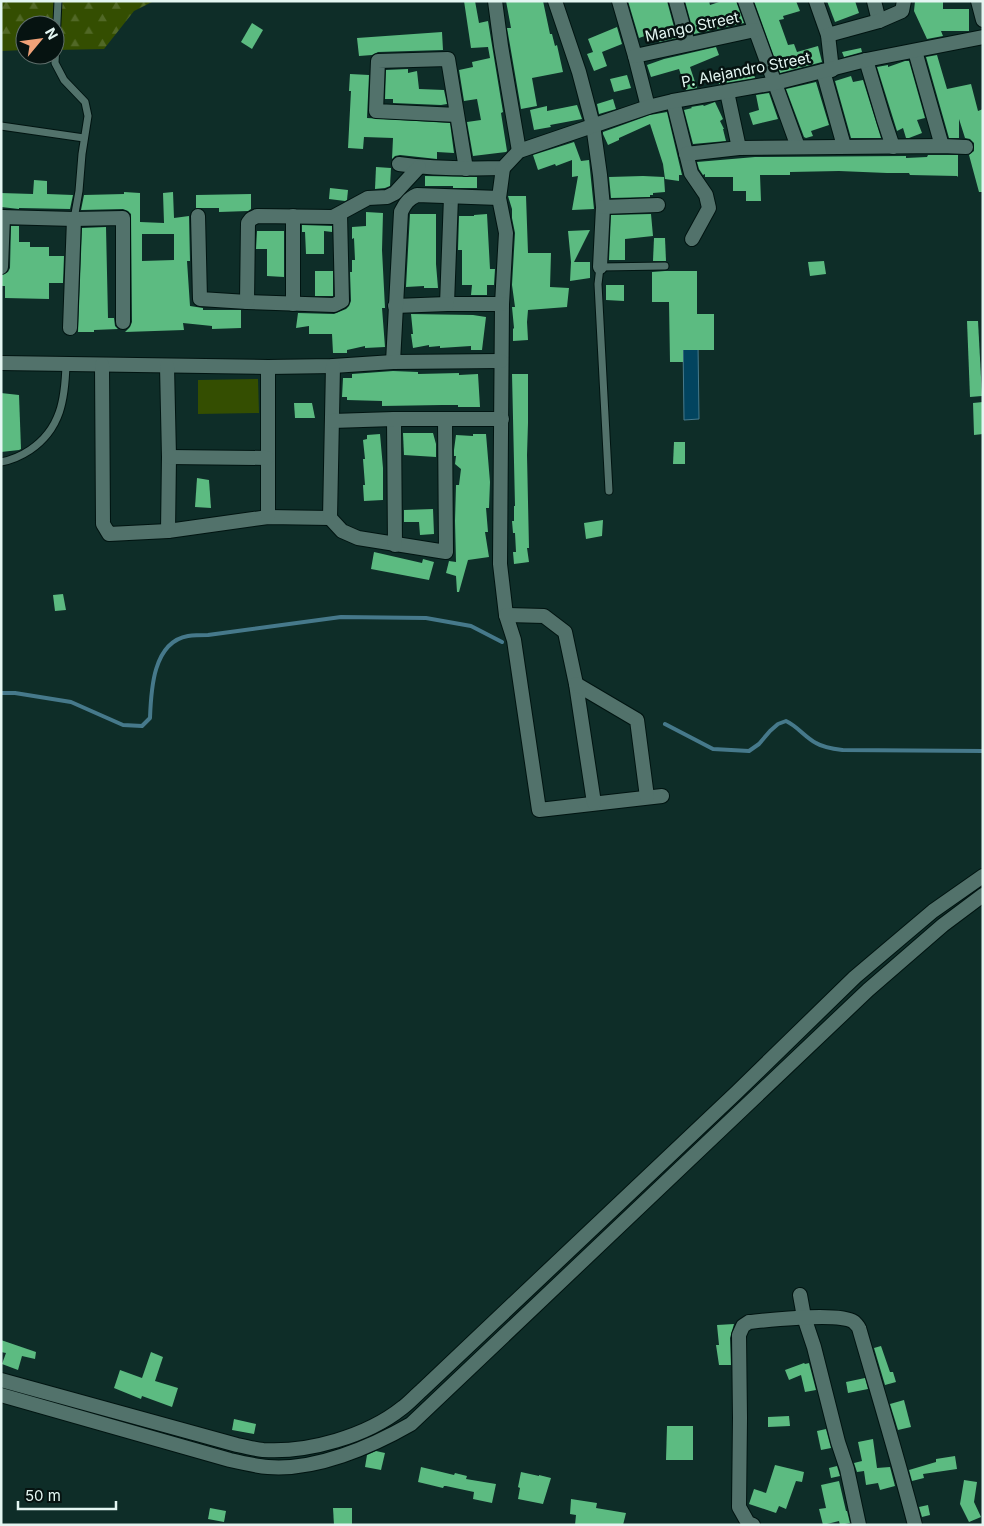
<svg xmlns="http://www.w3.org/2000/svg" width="984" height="1526" font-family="Inter,sans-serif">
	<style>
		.forest { fill: url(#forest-firs) }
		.park { fill: #344e01 }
		.water { fill: #02445f; stroke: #46798b }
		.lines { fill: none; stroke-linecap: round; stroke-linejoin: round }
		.stream { stroke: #46798b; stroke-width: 4 }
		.building { fill: #5cbb81; fill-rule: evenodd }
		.service-casing { stroke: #001411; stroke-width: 9 }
		.minor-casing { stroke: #001411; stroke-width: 16 }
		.service { stroke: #52726b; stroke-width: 7 }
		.minor { stroke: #52726b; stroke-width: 14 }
		.labels { text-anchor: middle; stroke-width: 5; stroke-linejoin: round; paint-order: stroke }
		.street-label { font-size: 15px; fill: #e4f6f2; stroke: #061311 }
	</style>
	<defs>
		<pattern id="forest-firs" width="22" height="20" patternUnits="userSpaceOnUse" patternTransform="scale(1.25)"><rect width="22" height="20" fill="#344e01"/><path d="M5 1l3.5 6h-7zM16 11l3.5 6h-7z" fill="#516826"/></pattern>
	</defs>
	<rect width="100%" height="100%" fill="#0e2d28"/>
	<!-- forest -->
	<path class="forest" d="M1,1h153l-20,10 -30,38 -49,1v-25h-30v25l-24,1z"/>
	<!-- park -->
	<path class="park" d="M258,379l1,34 -61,1v-34z"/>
	<!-- water -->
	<path class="water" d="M683,344h15l1,75 -15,1z"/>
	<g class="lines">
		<!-- stream -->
		<g class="stream">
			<path d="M1,693h14l56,9 52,23 19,1 8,-8c1,-28 3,-76 38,-82 7,-1 14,-1 20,-1l133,-18 85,1 45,8 31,16"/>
			<path d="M665,724l48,25 36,2 10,-7 11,-13 8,-7 8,-3c11,5 19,16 30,22 8,5 18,6 27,7l140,1"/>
		</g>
	</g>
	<!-- building -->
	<g class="building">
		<path d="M464,1h11l4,22 9,-2 15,91 -2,1 6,38 -1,1 -33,4 -6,-34 14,-2 -4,-21 -13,2 -5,-31 14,-3 -1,-5 18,-4 -2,-11 -17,1z"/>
		<path d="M506,1h37l7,33h2l3,12 2,-1 6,27 -31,6 5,28 -16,3 -11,-64 -3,-17h4z"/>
		<path d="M628,1h39l10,37 -18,4 -3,-10 -17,6z"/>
		<path d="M685,1h24l1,4 12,-4h14l8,22 -50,11z"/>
		<path d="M754,1h42l4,10 -17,5 1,3 -5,1 9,25 6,-1 3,8 21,-6 4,16 -42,11z"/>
		<path d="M827,1h28l4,12 -24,9z"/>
		<path d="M915,1h28v8h26v22h-28l2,5 -16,3 -13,-28z"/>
		<path d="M252,23l11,7 -11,19 -11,-7z"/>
		<path d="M617,27l5,17 -20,8 5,14 -13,5 -7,-17 6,-2 -5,-13z"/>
		<path d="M442,32l1,18 -65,2 -6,3 -13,1 -2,-18z"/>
		<path d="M716,47l3,8 -29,12 7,21 -11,2 -7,-21 -28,8 -4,-12 17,-6z"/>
		<path d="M861,48l1,4 -18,5 -2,-5z"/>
		<path d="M937,55l10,34 24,-5 7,27 5,-2 -1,83h-3l-10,-37 5,-4v-8l-4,-4 -5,-1 -6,-19v19h-10l-23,-81z"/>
		<path d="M905,61h4l16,57 -8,2 5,13 -13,5h-3l-3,-10 -6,3 -20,-64 11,-2v2z"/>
		<path d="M408,69v4l9,-2 2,18 25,1 3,14 -6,1 -48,-2v-4h-8l1,-29z"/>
		<path d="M753,71l2,7 -36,6 -2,-8 15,-4 1,4z"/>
		<path d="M350,74l19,1 -2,43 83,5 4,30 -17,-1v7l-37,-4 -5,1 -3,3 1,-21 -29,-1 -1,12 -15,-1 3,-57h-2z"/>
		<path d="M627,75l4,13 -17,4 -4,-13z"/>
		<path d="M851,76l2,6 10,-2 18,58h-30l-16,-57z"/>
		<path d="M816,82l13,43 -18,6 2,5 -7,2 -2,-1 -18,-48z"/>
		<path d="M769,93l9,26 -25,6 -4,-12 10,-3 -3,-15z"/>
		<path d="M613,99l3,10 -17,5 -2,-10z"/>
		<path d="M715,102l8,17 -3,2 4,8h-1l3,12 -33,3 -9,-34 8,-2 -1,-1 12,-2 1,1z"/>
		<path d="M577,105l5,14 -32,6 1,2 -17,3 -4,-20 17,-4v5z"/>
		<path d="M667,112l15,63h-3v6l-14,-2 -2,-15 -13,-40 -31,14v2l-11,5 -5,-11v-2l47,-17z"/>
		<path d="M574,142l7,19 8,-1 5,49 -22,1 6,-34 -6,1v-17l-16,6 -1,-2 -17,6 -5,-15z"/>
		<path d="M928,155h30v22l-1,-1 -47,-1 -1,-2h-22l-48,-2 -49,1v3h-30l1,26h-15v-10h-13v-14h-28v-3l-2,1 -4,-6 -2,-7 58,-5 151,-1v2l21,-1z"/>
		<path d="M376,167l15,1 -1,18 -5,2 -10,1z"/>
		<path d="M425,176l52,1v11h-24v-2h-28z"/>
		<path d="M643,176l21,1 1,15 -12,1v2h-3v2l-39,1 -2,-21z"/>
		<path d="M34,180l13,1v13l26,1 -3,14 -51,-1v1l-18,-2v-14l32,1z"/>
		<path d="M330,188l18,2 -1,10 -2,1 -16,-2z"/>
		<path d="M124,192l16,1v29l24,1 -1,-30 10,-1 1,26 15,-2 1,45h-3l3,45 13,2v2h38v18l-29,1v-3l-29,-3 1,7 -59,2 5,-5 2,-5 -1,-108 -3,-3 -5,-2 -42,1 3,-15 40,-1zM142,234h32v26l-32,1z"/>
		<path d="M251,194v15l-3,2 -29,1v-4h-23v-13z"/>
		<path d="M508,196h18l2,57h23l-1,34 19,1 -2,19 -39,3 -1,12 1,18 -15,1v-12l1,-1 -2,-21h3l-3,-22 3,-52 -3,-15v-9z"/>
		<path d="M366,212l17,1 -1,37 3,58h-3l3,39 -20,1v-2l-18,4v3h-14l-1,-19h-23v-8l-13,2 2,-15 36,1 12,-5 3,-3 2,-5 -1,-29h2v-12h3l-1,-22 -2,1v-12l14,-1z"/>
		<path d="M410,214h26v50l2,24h-14v-2l-18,1z"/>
		<path d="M487,214l3,55h5l-1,16h-7v10h-16l1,-10h-10v-35h-4l1,-34h15v-1z"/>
		<path d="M651,214l2,22 -28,3v21h-16l2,-45z"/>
		<path d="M302,225l30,1v6l-8,-1v23h-18l-1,-22h-3z"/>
		<path d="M11,226h8v16h11v5h19v9h15l-1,27h-14v16l-44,-1v-12h-3v-11l6,-3 2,-4z"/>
		<path d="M106,227l2,91h6l1,8 3,3 -24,1v2h-16l4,-104z"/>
		<path d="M590,230l-16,32h16v16l-20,3 1,-19 -3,-31z"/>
		<path d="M257,231h27v46l-17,-1v-27h-11z"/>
		<path d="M654,238h11l1,23h-13z"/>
		<path d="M824,261l2,13 -16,2 -2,-14z"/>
		<rect x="315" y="271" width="18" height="25"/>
		<path d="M665,271h32v43h17v36h-31v12h-13l-1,-60h-17v-30z"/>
		<path d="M606,285h18v16l-18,-1z"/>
		<path d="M411,314l62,1 13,2 -4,33h-11v-4l-31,2v-2l-11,1v-2l-16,3 -2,-14h2z"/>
		<path d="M967,321h11l4,75 -12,1z"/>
		<path d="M393,371l25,1v2l41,-1v2l19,-1 2,33h-22v-2h-16l-60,1v-5l-35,-1v-3h-5l1,-19h9v-4z"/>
		<path d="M512,374h16v49l-1,32 2,93h-2l2,14 -15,2 -1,-12h3l-1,-19h-2l-1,-12h2v-15h1z"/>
		<path d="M1,393l18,2 2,54 -2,1 -18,2z"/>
		<path d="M983,402v32l-9,1 -1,-32z"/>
		<path d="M294,403h18l3,15h-20z"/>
		<path d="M403,433h30l3,11v13l-32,-2z"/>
		<path d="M380,434l3,34v32l-19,1 -1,-16h2l-2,-26h2l-2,-19 4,-1v-4z"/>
		<path d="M473,434h13l4,48 -1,26h-3l2,24h-3l4,25 -21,3 -9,32h-2l-1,-16 -10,-3 3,-12 7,1 -1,-41 1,-36h3l2,-16 -6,-5 1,-8h-2v-6l2,-15 17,1z"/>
		<path d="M674,442h11v22h-12z"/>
		<path d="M197,478l12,2 2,28 -16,-1z"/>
		<path d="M433,509l1,25 -14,1 -1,-13h-15v-12z"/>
		<path d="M603,520l-1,16 -16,3 -2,-16z"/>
		<path d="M374,552l48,11 1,-4 11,3 -5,18 -58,-11z"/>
		<path d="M63,594l3,16 -11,1 -2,-16z"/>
		<path d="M734,1324l-4,14 1,27h-12l-3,-20h3l-2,-20z"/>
		<path d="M1,1340l35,12 -1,7 -13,-3 -4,14 -16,-6 4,-11 -5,-1z"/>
		<path d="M881,1346l9,26h3l3,10 -11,3 -11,-37z"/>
		<path d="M151,1352l12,5 -8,24 23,7 -6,19 -30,-11 -1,3 -27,-11 6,-18 22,8z"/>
		<path d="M804,1363l1,1 4,-1 7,27 -11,2 -4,-17 -12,5 -4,-10z"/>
		<path d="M865,1378l3,11 -20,4 -2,-11z"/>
		<path d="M904,1400l7,27 -13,3 -8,-26z"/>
		<path d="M789,1416l1,10 -22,1v-10z"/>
		<path d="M234,1419l22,5 -2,10 -22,-4z"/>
		<path d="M667,1426h26v34h-27z"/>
		<path d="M826,1429l5,19 -10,2 -4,-19z"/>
		<path d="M873,1439l4,29 13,-1 5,19 -15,4 -2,-7 -12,2 -2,-14 -7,1 -3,-9 8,-2 -4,-19z"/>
		<path d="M376,1451l9,2 -4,17 -16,-3 2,-12z"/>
		<path d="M955,1456l2,13 -34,5 1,4 -12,3 -3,-11 27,-8v-3z"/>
		<path d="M775,1465l29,7 -2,10 -6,-1 -10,28 -7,-3 -3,7 -27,-9 5,-15 12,4z"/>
		<path d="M837,1466l3,10 -9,2 -2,-10z"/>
		<path d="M421,1467l33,8 1,-2 12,3 -1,3 30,5 -4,19 -19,-4 1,-7 -28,-6h-2l-1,2 -25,-6z"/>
		<path d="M521,1472l18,4v-1l12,3 -8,26 -25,-5 2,-11 -2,-1z"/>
		<path d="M964,1480l13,2 -3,20 7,15 -12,5 -9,-18z"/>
		<path d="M839,1481l7,30h1l3,12 -10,2 -1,-4 -16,4 -4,-16 7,-1 -5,-23z"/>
		<path d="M571,1499l26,4 -1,5 30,5 -3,12h-48l1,-10 -6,-1z"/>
		<path d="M928,1505l2,10 -8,2 -3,-10z"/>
		<path d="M210,1508l16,3 -2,11 -16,-3z"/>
		<path d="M333,1508h19v17h-18z"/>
	</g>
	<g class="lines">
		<defs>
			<g id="service">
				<path d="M58,1l-3,62 9,17 21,22 3,14 -6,38 -3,37 -5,28"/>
				<path d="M1,126l83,12"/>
				<path d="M1,462c11,-2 20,-6 29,-12 31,-21 35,-51 36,-86"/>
				<path d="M609,491l-11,-207 2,-17 65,-1"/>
			</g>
			<g id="minor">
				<path d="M495,1l6,45 18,105"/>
				<path d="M555,1l24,71 14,53 7,50 3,32 -3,60"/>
				<path d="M619,1l16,55 13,51"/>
				<path d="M676,1l12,43"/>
				<path d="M745,1l53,146"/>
				<path d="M816,1l12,34 4,35"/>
				<path d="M874,1l5,20"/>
				<path d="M978,1l5,19"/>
				<path d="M828,35l51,-14 23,-10 2,-10"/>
				<path d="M915,51l27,95"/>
				<path d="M635,56l120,-26"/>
				<path d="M866,60l18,60 9,27"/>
				<path d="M823,71l21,75"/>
				<path d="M727,92l12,56"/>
				<path d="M673,101l18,72 15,22 3,13 -17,31"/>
				<path d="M457,115l-81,-4 2,-50 70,-2 18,110"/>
				<path d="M686,154l53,-6 203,-2 24,1"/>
				<path d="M399,164c35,5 69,5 104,4l16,-17 129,-44 25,-6 102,-18 91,-23 117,-23"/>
				<path d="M503,168l-4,30 7,35 -4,71 -2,260 6,51 8,25 25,170 123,-14"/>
				<path d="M451,197l-4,107h55"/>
				<path d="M603,207l55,-2"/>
				<path d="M198,216l2,83 47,3 87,3 8,-4 -2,-87"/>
				<path d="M1,217l73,2 49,-1v104"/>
				<path d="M1,267l2,-50"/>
				<path d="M247,302l1,-79 3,-4 6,-3 76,1 35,-19 19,-1 8,-4 24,-26"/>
				<path d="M293,304v-88"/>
				<path d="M395,306l52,-2"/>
				<path d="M70,328l4,-109"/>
				<path d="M393,362l8,-150c4,-8 7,-13 16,-17l82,3"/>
				<path d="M1,363l267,4 65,-1 60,-4 108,-1"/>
				<path d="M102,365l1,159 6,10 59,-3 100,-14 62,1"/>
				<path d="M167,366l2,91 -1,74"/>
				<path d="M333,366l-3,152 12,13 16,7 88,14 -1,-133"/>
				<path d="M268,367v150"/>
				<path d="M394,419l1,126"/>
				<path d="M332,421l62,-2h108"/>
				<path d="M169,457l98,1"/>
				<path d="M506,615l38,1 21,16 11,52 18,119"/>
				<path d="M576,684l61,36 10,77"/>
				<path d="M800,1295l4,22 10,30 24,95 9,27 12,56"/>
				<path d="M1,1380l236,65c9,2 18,4 26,5 45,3 104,-14 139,-42 7,-5 13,-12 20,-18l315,-298 118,-115 78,-66 50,-35"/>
				<path d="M1,1395l229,65c13,3 26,6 38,7 47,4 103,-20 143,-43l457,-434 75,-65 40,-30"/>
				<path d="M753,1525l-5,-2 -9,-16 1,-89 -1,-83 4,-9 6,-4c21,-2 90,-10 105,0 1,1 5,5 5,6 19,66 39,131 56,197"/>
			</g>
		</defs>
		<!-- service casing -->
		<use href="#service" class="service-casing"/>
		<!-- minor casing -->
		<use href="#minor" class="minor-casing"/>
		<!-- service -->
		<use href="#service" class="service"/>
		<!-- minor -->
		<use href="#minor" class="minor"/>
	</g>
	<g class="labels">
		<!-- street labels -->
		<g class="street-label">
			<text transform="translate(692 27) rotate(-12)" y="5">Mango Street</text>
			<text transform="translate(746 70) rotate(-11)" y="5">P. Alejandro Street</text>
		</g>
	</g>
	<!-- border -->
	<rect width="984" height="1526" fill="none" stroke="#e4f6f2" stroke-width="5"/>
	<!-- north arrow -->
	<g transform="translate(40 40) rotate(61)"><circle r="24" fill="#061311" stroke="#5f6e6b"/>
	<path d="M0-4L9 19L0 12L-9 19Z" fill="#f0a278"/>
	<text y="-8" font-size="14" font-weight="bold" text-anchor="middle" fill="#e4f6f2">N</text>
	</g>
	<!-- scale -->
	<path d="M18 1501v8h98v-8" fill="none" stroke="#e4f6f2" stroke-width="2.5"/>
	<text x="25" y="1501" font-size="15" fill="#e4f6f2" stroke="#061311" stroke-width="4" paint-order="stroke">50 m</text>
</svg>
